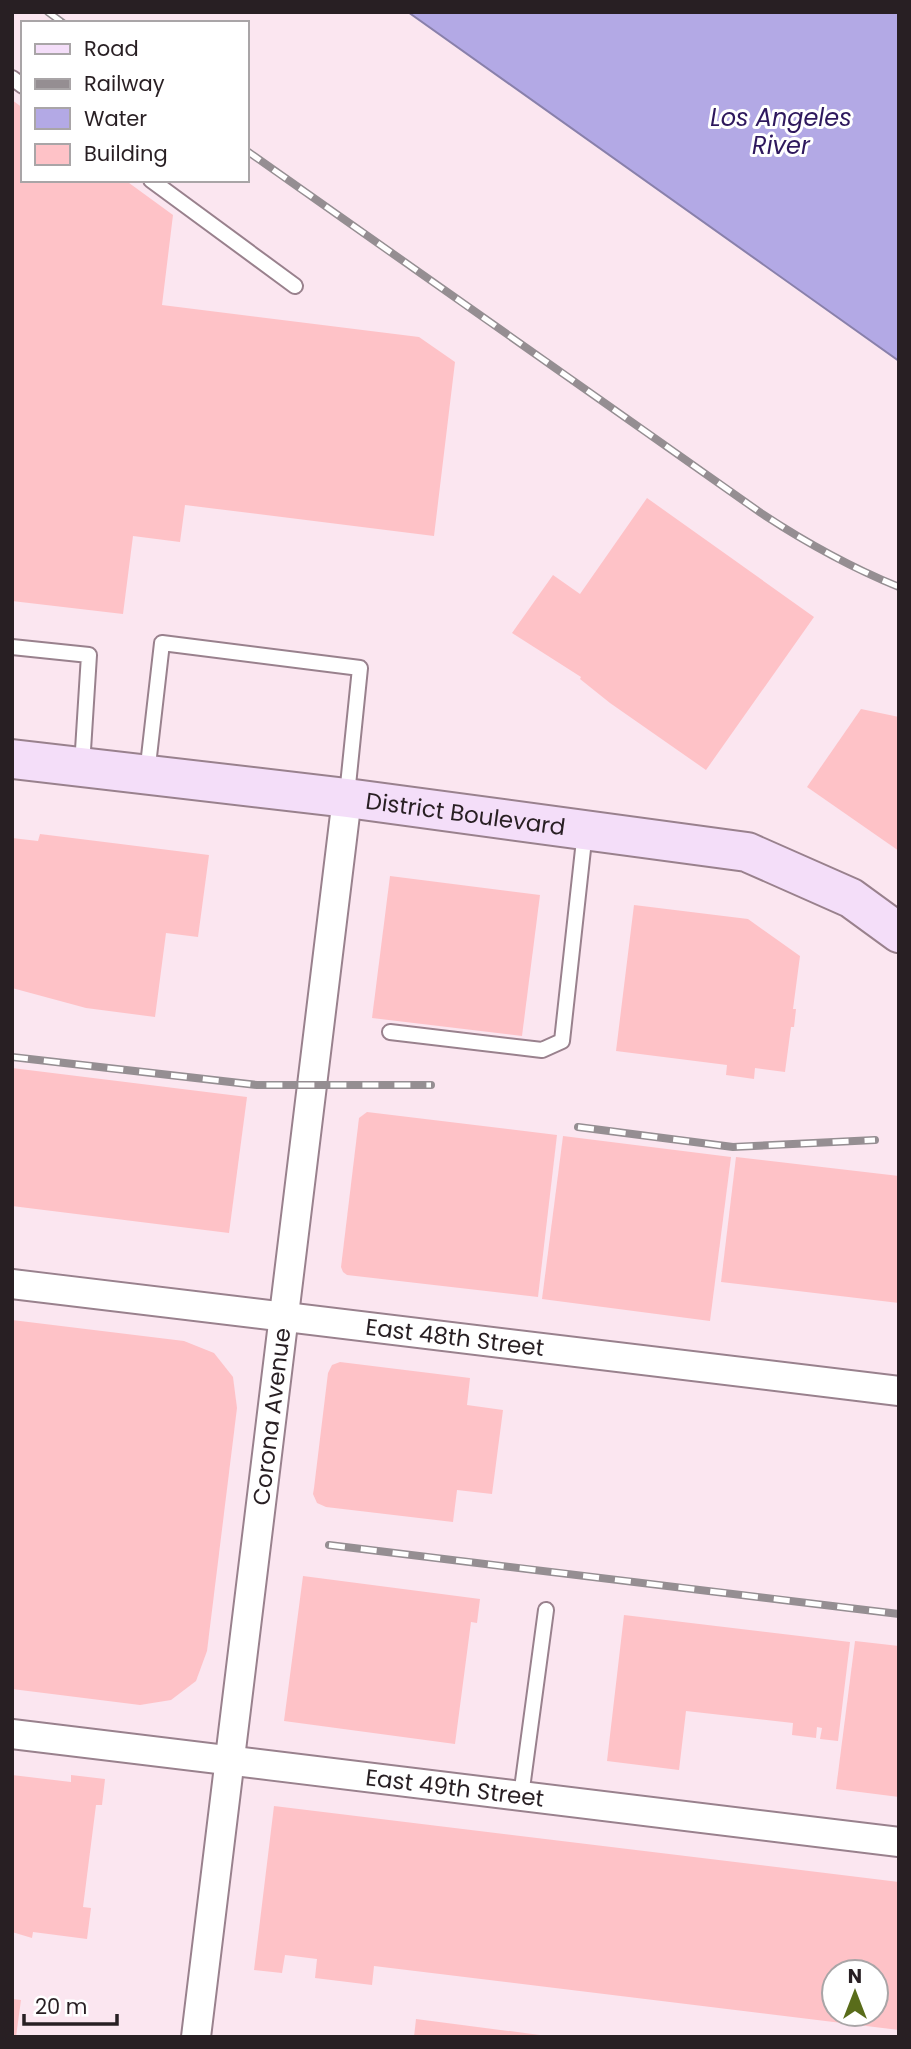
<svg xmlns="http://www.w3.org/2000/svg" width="911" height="2049" font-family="Poppins,sans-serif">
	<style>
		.built { fill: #fbe6f0; fill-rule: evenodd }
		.water { fill: #b3a9e5; stroke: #8980ab; stroke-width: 2 }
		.building { fill: #fec2c7; fill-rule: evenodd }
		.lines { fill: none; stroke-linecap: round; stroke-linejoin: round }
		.lane-casing { stroke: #99818d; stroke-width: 18 }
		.street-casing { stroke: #99818d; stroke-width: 32 }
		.secondary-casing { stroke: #99818d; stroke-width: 42 }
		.lane { stroke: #fff; stroke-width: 14 }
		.street { stroke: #fff; stroke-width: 28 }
		.secondary { stroke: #f4def9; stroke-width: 38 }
		.rail-casing { stroke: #958e92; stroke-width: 8 }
		.rail { stroke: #fff; stroke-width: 5; stroke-dasharray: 16; stroke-linecap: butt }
		.labels { text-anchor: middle; stroke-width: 6; stroke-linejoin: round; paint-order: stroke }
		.street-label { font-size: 23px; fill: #281f23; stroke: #fff }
		.water-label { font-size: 24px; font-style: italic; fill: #2e185d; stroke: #fff }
	</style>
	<rect width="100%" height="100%" fill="#fcf7fa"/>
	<!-- built -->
	<path class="built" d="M12,12h887v2025h-887zM23,23h224v157h-224zM834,1972h42v42h-42z"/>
	<!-- water -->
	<path class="water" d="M408,12h491v349z"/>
	<!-- building -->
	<g class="building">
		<path d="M12,100l11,8v72h102l48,35 -11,90 257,32 36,25 -21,174 -249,-31 -5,37 -47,-6 -10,78 -111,-13z"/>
		<path d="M647,498l167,119 -108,153 -96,-67 -30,-24 1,-2 -69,-44 41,-58 27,19z"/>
		<path d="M861,709l38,8v134l-92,-64z"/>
		<path d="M40,834l169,21 -11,82 -32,-4 -11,84 -69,-9 -74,-20v-150l26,3z"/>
		<path d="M390,876l150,19 -18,141 -150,-18z"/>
		<path d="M634,905l114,14 52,37 -7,53h3l-2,18h-3l-6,45 -30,-4 -1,11 -28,-4 1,-10 -111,-14z"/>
		<path d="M12,1068l235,29 -18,136 -217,-27z"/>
		<path d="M367,1112l190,23 -19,162 -191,-22 -4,-3 -2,-5 18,-149z"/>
		<path d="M563,1136l168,21 -21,164 -168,-22z"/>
		<path d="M736,1157l163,19v127l-178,-21z"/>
		<path d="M12,1320l172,21 30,12 19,24 4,31 -30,243 -11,30 -25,19 -31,5 -128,-16z"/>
		<path d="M340,1362l130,16 -3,27 36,5 -11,84 -35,-4 -4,32 -127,-15 -9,-4 -4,-9 1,-6 14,-115 4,-8z"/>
		<path d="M303,1576l177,23 -3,24 -6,-1 -16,122 -171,-23z"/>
		<path d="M624,1615l226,27 -12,99 -18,-2 2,-11 -5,-1 -1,11 -24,-3 1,-12 -107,-12 -7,59 -72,-9z"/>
		<path d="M855,1641l44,5v151l-63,-8z"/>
		<path d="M12,1775l59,7v-7l34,4 -3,26h-6l-13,102 8,1 -4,31 -54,-7 -1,6 -20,-6z"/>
		<path d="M274,1806l625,76v148l-525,-64 -2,19 -57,-7 2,-19 -32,-4 -3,18 -28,-3zM834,1972h42v42h-42z"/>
		<path d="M12,1999l9,1 -5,37h-4z"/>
		<path d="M416,2019l124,16v2h-126z"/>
	</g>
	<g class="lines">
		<defs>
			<g id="lane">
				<path d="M12,78l11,8"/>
				<path d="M151,180l144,106"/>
				<path d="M12,647l77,8 -7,111"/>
				<path d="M147,774l15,-131 198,25 -13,127"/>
				<path d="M390,1032l152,18 20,-9 23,-210"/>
				<path d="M521,1796l25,-186"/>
			</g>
			<g id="street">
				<path id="s1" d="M12,1284l887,107"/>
				<path id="s2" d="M12,1734l887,108"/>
				<path id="s3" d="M196,2037l151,-1239"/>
			</g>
			<g id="secondary">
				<path id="s4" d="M12,759l335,39 400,54 104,46 48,35"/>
			</g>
		</defs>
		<!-- lane casing -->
		<use href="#lane" class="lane-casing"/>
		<!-- street casing -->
		<use href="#street" class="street-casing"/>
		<!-- secondary casing -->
		<use href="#secondary" class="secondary-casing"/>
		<!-- lane -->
		<use href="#lane" class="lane"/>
		<!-- street -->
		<use href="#street" class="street"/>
		<!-- secondary -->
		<use href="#secondary" class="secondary"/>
		<defs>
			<g id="rail">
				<path d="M48,12l15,11"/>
				<path d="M247,151l514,362c44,29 89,54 138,74"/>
				<path d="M12,1057l245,28h174"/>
				<path d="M578,1127l155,20 142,-7"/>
				<path d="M329,1545l570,69"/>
			</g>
		</defs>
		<!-- rail casing -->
		<use href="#rail" class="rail-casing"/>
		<!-- rail -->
		<use href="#rail" class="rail"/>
	</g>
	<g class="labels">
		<!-- street labels -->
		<g class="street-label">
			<text dy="8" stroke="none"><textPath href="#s4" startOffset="457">District Boulevard</textPath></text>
			<text dy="8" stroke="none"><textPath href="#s1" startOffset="446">East 48th Street</textPath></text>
			<text dy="8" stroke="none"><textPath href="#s3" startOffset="625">Corona Avenue</textPath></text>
			<text dy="8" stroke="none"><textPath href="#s2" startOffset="446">East 49th Street</textPath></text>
		</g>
		<!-- water labels -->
		<g class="water-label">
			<text x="781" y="126">Los Angeles<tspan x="781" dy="28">River</tspan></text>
		</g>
	</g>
	<!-- border -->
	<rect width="911" height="2049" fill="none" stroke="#281f23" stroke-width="28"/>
	<!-- legend -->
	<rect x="21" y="21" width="228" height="161" fill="#ffffff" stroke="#a9a5a7" stroke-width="2"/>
	<rect x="35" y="44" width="35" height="10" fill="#f4def9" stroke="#a9a5a7" stroke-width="2"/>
	<text x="84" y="56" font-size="21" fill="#281f23">Road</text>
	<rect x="35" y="79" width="35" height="10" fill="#958e92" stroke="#a9a5a7" stroke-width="2"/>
	<text x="84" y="91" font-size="21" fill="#281f23">Railway</text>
	<rect x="35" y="108" width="35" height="21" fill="#b3a9e5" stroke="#a9a5a7" stroke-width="2"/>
	<text x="84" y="126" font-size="21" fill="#281f23">Water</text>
	<rect x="35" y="144" width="35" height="21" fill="#fec2c7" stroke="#a9a5a7" stroke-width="2"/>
	<text x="84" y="161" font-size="21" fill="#281f23">Building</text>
	<!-- north arrow -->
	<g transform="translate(855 1993)"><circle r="33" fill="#ffffff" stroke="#a9a5a7" stroke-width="2"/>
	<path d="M0-5L12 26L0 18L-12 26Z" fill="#596c1a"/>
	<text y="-10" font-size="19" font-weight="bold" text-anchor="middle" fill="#281f23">N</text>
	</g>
	<!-- scale -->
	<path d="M24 2014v10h93v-10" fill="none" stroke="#281f23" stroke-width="3.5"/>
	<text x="35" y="2014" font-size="21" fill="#281f23" stroke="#ffffff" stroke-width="5" paint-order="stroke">20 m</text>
</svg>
